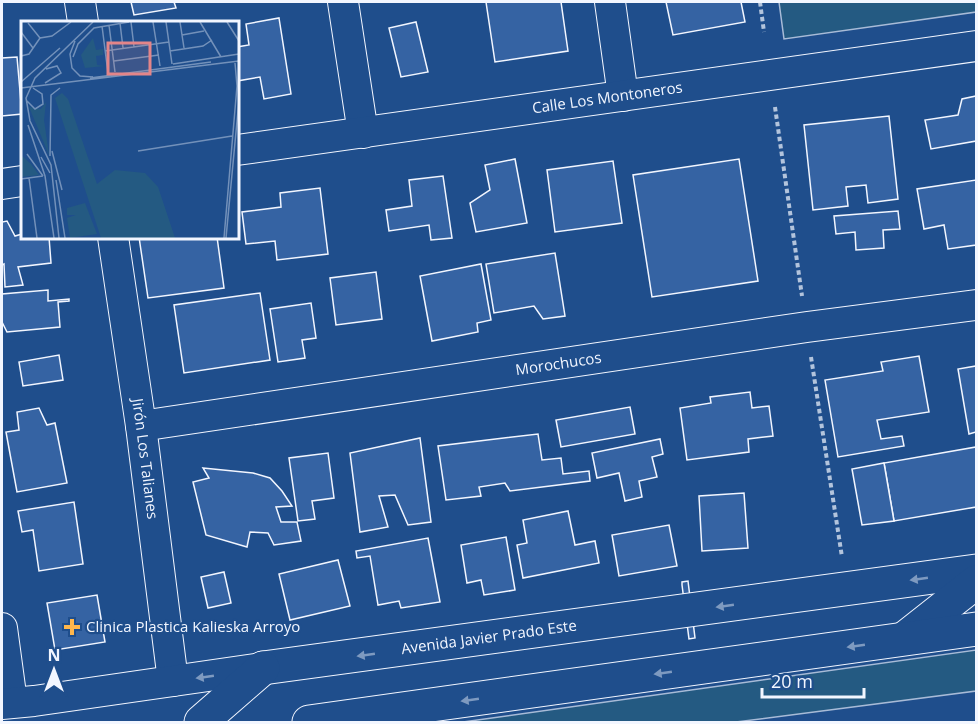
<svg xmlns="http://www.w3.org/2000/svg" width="978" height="724" font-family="'Open Sans',sans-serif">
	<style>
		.green { fill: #245a82; stroke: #a8bbd7; stroke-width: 1.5 }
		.building { fill: #3563a3; stroke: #f2f6ff; stroke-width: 1.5 }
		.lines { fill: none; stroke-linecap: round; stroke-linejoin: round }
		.street-casing { stroke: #f2f6ff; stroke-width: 32 }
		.secondary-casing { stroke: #f2f6ff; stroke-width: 35 }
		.highway-casing { stroke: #f2f6ff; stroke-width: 35 }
		.path { stroke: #b3c4dc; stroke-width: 4; stroke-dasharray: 4.5 3; stroke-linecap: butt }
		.street { stroke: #1f4e8c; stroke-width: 30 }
		.secondary { stroke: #1f4e8c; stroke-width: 33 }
		.highway { stroke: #1f4e8c; stroke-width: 33 }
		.oneway { fill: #7e9ac0 }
		.poi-dot { fill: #ffb74d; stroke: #1f4e8c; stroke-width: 2 }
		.labels { text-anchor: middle; stroke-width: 4.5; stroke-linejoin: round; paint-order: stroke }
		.street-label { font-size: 15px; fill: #f2f6ff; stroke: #1f4e8c }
		.poi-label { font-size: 15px; fill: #f2f6ff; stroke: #1f4e8c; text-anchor: start }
		.inset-road { fill: none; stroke: #7391ba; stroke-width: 1.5 }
		.view { fill: #e38589; fill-opacity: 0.15; stroke: #e38589; stroke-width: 3 }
		.inset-edge { fill: none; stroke: #f2f6ff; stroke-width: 3 }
	</style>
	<rect width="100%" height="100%" fill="#1f4e8c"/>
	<!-- green -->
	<g class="green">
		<path d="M779,2h197v10l-192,27z"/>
		<path d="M976,650v41l-240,31h-273z"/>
	</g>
	<!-- building -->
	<g class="building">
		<path d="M131,2h43l2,6 -42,7z"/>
		<path d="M486,2h75l7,49 -73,11z"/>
		<path d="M666,2h75l4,20 -72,13z"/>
		<path d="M279,18l12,76 -27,5 -4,-22 -23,4v-34l12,-2 -3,-21z"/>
		<path d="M416,22l12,50 -27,5 -12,-49z"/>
		<path d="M17,57l5,57 -20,2v-58z"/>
		<path d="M976,96v45l-45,8 -6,-29 33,-5 4,-16z"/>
		<path d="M889,116l9,83 -30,4 -2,-18 -20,2 2,19 -35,4 -9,-85z"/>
		<path d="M515,159l12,64 -51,9 -6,-29 20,-13 -5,-25z"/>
		<path d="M739,159l19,122 -106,16 -19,-122z"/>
		<path d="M613,161l9,62 -67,9 -8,-62z"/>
		<path d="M443,176l9,62 -21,2 -2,-15 -40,6 -3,-21 26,-4 -3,-26z"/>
		<path d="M976,180v65l-28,4 -4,-24 -20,4 -7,-40z"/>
		<path d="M320,188l8,66 -51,6 -2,-19 -29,3 -4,-32 39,-5 -1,-14z"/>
		<path d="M898,211l2,18 -17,1 1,18 -28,2 -1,-18 -19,2 -2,-18z"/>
		<path d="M7,221l8,15 7,-2v3h27l2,26 -33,4 5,18 -18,2 -1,-23 -2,1v-43z"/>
		<path d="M139,237h78l7,51 -76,10z"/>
		<path d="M555,253l10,63 -22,3 -9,-13 -40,7 -8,-49z"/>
		<path d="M481,264l10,56 -14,3 1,9 -46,9 -12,-65z"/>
		<path d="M376,272l6,47 -46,6 -6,-47z"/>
		<path d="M48,290v11l21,-2v2l-11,1 2,25 -53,5 -5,-10v-28z"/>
		<path d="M260,293l10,67 -86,13 -10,-68z"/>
		<path d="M311,303l5,35 -14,2 3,18 -27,4 -8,-53z"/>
		<path d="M59,355l4,25 -40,6 -4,-24z"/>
		<path d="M919,356l10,56 -52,8 4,19 21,-3 2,10 -66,11 -13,-77 58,-9 -2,-9z"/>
		<path d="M976,366v66l-7,2 -11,-65z"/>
		<path d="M750,392l2,16 17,-2 4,30 -25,3 1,13 -62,8 -7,-52 31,-5 -1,-6z"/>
		<path d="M630,407l5,27 -74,13 -5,-27z"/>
		<path d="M39,408l8,17 8,-2 12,60 -50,9 -11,-60 13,-2 -2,-18z"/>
		<path d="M538,434l4,26 19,-2 2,16 26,-3 1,10 -80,10 -5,-8 -26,4 2,9 -35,4 -8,-54z"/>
		<path d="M420,438l11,84 -23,3 -13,-30 -16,1 9,31 -28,5 -10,-79z"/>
		<path d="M660,439l3,15 -11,3 5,20 -18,4 3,16 -17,4 -6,-28 -22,5 -5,-25z"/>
		<path d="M976,447v60l-82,14 -10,-58z"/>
		<path d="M328,453l6,45 -22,3 3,18 -17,2 -9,-63z"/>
		<path d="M884,463l10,58 -32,4 -10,-56z"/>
		<path d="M203,468l50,5 17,5 12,13 10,15 -16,1 5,15h16l4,19 -27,4 -6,-12 -18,-1 -3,15 -41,-12 -13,-53 16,-4z"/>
		<path d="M744,493l4,55 -46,3 -3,-55z"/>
		<path d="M74,502l9,62 -44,7 -6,-41 -11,2 -4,-21z"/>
		<path d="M568,511l7,34 20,-4 4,22 -76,15 -6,-33 10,-2 -4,-23z"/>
		<path d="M669,525l8,41 -58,10 -7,-41z"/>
		<path d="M506,537l9,53 -31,5 -3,-15 -14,3 -6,-38z"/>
		<path d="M428,538l12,64 -39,6 -2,-7 -21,4 -8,-49 -13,2 -1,-7z"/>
		<path d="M338,560l12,46 -60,14 -11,-46z"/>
		<path d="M224,572l7,31 -23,5 -7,-31z"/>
		<path d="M688,581l7,57 -6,1 -7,-54v-3z"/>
		<path d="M97,595l8,47 -50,8 -8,-47z"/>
	</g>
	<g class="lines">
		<defs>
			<g id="street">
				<path d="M80,2l3,20"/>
				<path d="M343,2l20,131"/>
				<path d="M610,2l13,94"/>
				<path id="s1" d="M237,150l739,-104"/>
				<path d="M2,184l20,-3"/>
				<path id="s2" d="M113,237l28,189 32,255"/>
				<path id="s3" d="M141,426l666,-99 169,-22"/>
				<path d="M2,628l10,74"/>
				<path d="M2,704l32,-3 229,-33"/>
			</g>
			<g id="secondary">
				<path id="s4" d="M263,668l713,-97"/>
			</g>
			<g id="highway">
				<path d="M905,638l71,-56"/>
				<path d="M201,722l62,-54"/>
				<path d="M309,722l667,-93"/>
			</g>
		</defs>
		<!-- street casing -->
		<use href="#street" class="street-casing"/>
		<!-- secondary casing -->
		<use href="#secondary" class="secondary-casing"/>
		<!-- highway casing -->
		<use href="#highway" class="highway-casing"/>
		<!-- path -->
		<g class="path">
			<path d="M760,2l4,30"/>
			<path d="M775,107l27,189"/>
			<path d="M811,357l31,200"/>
		</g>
		<!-- street -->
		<use href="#street" class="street"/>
		<!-- secondary -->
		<use href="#secondary" class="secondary"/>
		<!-- highway -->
		<use href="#highway" class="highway"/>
	</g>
	<!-- one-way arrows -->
	<defs><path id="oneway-solid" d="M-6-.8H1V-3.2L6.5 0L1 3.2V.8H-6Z" transform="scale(1.5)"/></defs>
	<g class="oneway">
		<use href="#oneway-solid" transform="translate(919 579) rotate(172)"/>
		<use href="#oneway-solid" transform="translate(725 606) rotate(172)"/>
		<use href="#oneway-solid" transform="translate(856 646) rotate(172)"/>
		<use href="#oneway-solid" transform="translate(366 655) rotate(172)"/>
		<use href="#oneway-solid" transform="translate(663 673) rotate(172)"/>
		<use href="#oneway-solid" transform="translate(205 677) rotate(172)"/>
		<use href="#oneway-solid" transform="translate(470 700) rotate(172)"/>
	</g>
	<!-- markers -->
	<path class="poi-dot" d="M69 618h6v6h6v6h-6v6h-6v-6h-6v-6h6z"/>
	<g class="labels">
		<!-- street labels -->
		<g class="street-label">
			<text dy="5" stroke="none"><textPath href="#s1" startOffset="374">Calle Los Montoneros</textPath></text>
			<text dy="5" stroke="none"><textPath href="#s3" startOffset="422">Morochucos</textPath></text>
			<text dy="5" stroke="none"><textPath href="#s2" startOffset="224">Jirón Los Talianes</textPath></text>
			<text dy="5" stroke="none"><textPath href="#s4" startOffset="228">Avenida Javier Prado Este</textPath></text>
		</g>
		<!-- poi labels -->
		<g class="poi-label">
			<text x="86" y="632">Clinica Plastica Kalieska Arroyo</text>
		</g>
	</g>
	<!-- overview -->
	<g transform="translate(21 21)">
		<rect width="218" height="218" fill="#1f4e8c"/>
		<path d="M72,17l3,12 7,-1v6l-7,1 1,9 8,1 -20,2 -4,-13zM41,72l6,6 29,85 18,-14 30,3 13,14 17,51h-74l-46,-140zM25,81l-2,18 5,35 -20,-48 12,2zM0,134l10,9 8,11 -18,2zM64,182l12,31 -27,4 -3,-20 9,-3h-9v-7z" fill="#245a82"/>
		<path class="inset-road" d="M110,1l3,25M132,1l7,44M145,1l6,42M159,1l4,26M179,1l21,35M206,1l12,19M7,2l12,15M99,2l3,25M88,4l6,47M81,5l6,47M0,11l12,16M161,14l22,-4M54,20l-5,13 2,14 8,8 13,1M84,30l64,-9M149,30l33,-5 9,-6M0,35l8,-2 11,-16 12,-2 19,-14M52,36l5,-13 16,-16 35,-6M93,40l45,-6M152,43l66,-10M69,57l121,-16M0,61l39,-34M24,62l16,-10 -4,-7 -11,3M0,67l218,-27M6,80l8,8 8,-5 -1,-10 -9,-6M7,104l17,51 9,62M31,130l10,39M117,130l94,-15M6,133l16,22M29,135l1,-61 9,-7M20,136l9,16M8,157l8,60M0,158l22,-3M35,159l9,58M38,217l-8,-73 -21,-44 -4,-23 9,-20 58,-56M203,217l13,-152 -2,-23M205,217l13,-138"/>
		<path class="view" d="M87,22h42v31h-42z"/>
		<rect width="218" height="218" class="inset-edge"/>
	</g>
	<!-- border -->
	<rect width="978" height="724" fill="none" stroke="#f2f6ff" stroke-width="6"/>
	<!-- north arrow -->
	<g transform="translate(54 670)" stroke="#1f4e8c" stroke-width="4.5" paint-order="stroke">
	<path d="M0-4.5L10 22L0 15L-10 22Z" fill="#f2f6ff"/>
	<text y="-9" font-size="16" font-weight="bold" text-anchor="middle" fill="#f2f6ff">N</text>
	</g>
	<!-- scale -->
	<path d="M762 688v9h102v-9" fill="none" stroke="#f2f6ff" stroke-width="3"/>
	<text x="771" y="688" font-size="18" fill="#f2f6ff" stroke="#1f4e8c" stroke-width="4.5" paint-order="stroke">20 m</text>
</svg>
